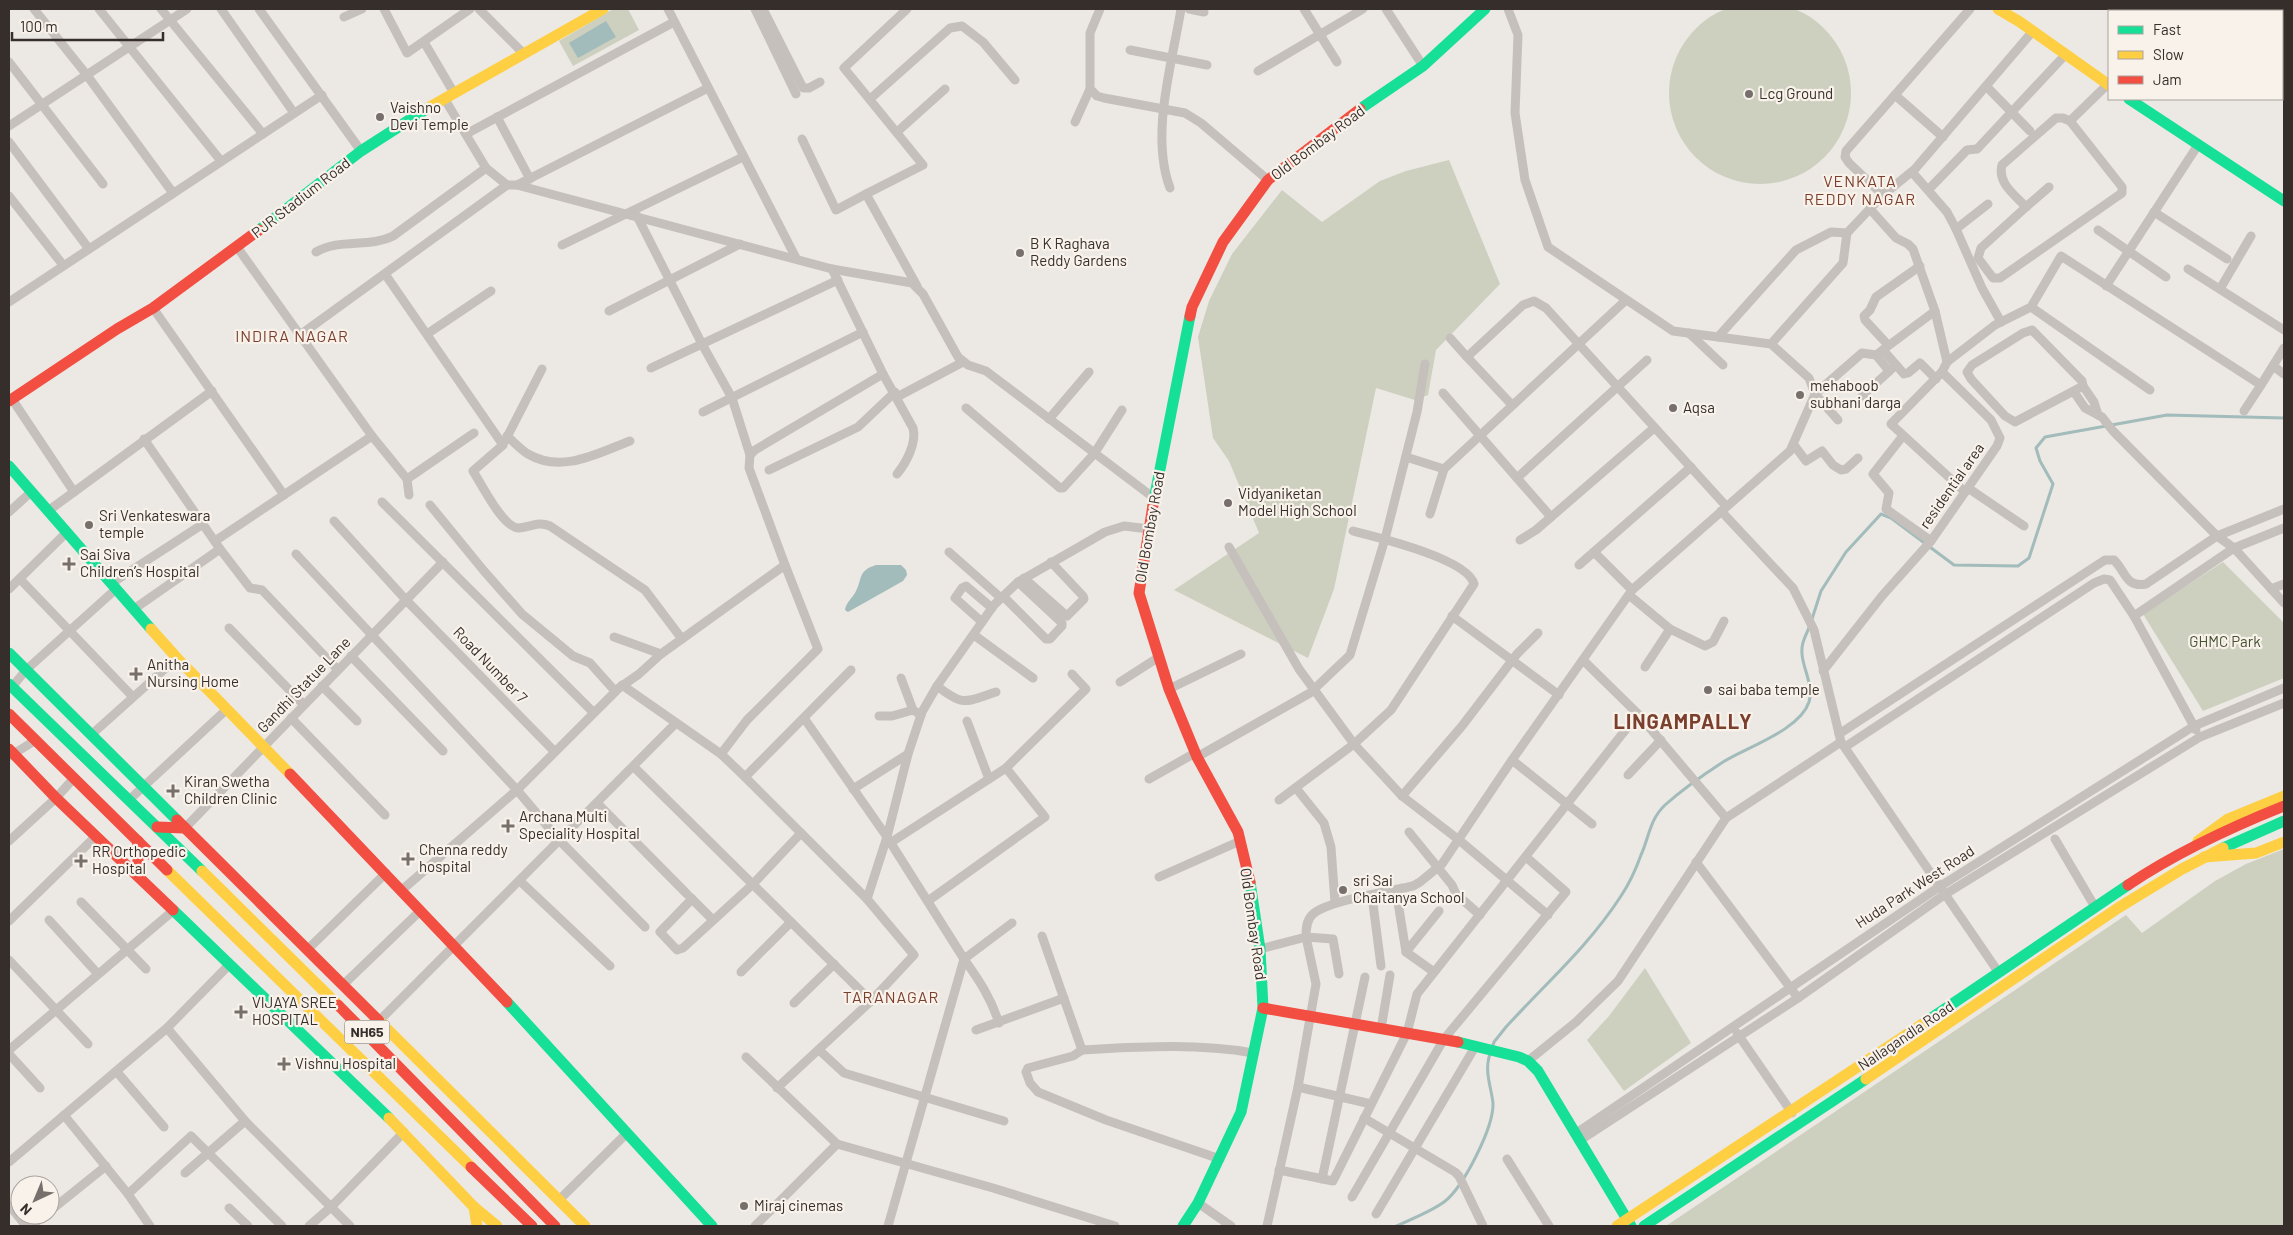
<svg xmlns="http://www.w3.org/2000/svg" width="2293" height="1235" font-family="Barlow,sans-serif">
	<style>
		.green { fill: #cdd0bf }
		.water { fill: #a2bbbb }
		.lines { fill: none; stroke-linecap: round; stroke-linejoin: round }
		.stream { stroke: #a2bbbb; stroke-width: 3 }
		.street { stroke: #c5c0bc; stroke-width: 9 }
		.fast { stroke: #16e098; stroke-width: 11 }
		.slow { stroke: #ffcf43; stroke-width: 11 }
		.jam { stroke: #f24e42; stroke-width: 11 }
		.rail-casing { stroke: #ada9a6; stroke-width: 5 }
		.rail { stroke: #f8f2eb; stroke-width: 3; stroke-dasharray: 9; stroke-linecap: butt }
		.poi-dot { fill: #766f6b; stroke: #f8f2eb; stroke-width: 2 }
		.labels { text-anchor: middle; stroke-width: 4.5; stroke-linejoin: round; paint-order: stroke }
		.shield { fill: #f8f2eb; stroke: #706964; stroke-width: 1 }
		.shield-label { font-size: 14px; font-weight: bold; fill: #362e2a }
		.poi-label { font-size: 15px; fill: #362e2a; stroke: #f8f2eb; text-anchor: start }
		.street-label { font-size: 15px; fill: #362e2a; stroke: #f8f2eb }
		.park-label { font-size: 15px; fill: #455131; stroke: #f8f2eb }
		.neighbourhood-label { font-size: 16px; letter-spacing: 1px; fill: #7b3f2d; stroke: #f8f2eb }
		.district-label { font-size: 20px; font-weight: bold; letter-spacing: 1px; fill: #7b3f2d; stroke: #f8f2eb }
	</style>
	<rect width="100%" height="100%" fill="#ece8e3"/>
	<!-- green -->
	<g class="green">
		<circle cx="1760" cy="93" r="91"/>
		<path d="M613,9h15l11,21 -66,36 -14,-25z"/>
		<path d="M1449,160l51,124 -64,66 -8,45 -13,5 -39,-12 -42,201 -26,69 -134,-68 85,-57 -30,-72 -16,-23 -15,-101 11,-36 23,-47 50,-64 40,32 58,-41 26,-10z"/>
		<path d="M2223,562l61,61v55l-81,33 -60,-97z"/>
		<path d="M2284,849v377h-618l460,-311 16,18 73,-52 31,-17z"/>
		<path d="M1645,968l46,75 -67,48 -37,-51 22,-24z"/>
	</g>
	<!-- water -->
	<g class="water">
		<path d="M606,21l10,16 -38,21 -9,-15z"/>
		<path d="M876,565h25l5,5 1,5 -4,6 -55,31 -3,-2c1,-7 6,-11 10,-17 8,-14 2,-22 21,-28z"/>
	</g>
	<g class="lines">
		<!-- stream -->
		<g class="stream">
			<path d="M1812,619l9,-28 25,-39 35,-38 10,4 63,47 64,1 11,-8 24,-74 -13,-23 -4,-13 9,-11 122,-22 117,3"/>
			<path d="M1492,1048l2,-6 12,-15c40,-44 82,-80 115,-131 8,-12 15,-27 20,-41 8,-18 9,-36 24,-50 18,-16 38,-30 58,-43 24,-15 77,-32 86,-60 5,-16 -6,-33 -7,-48 -1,-12 4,-18 8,-29"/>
			<path d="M1396,1226c16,-7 34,-14 48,-24 19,-14 50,-75 49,-99 -2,-17 -9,-32 -3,-49"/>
		</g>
		<!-- street -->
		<g class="street">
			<path d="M34,9l52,65 87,119"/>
			<path d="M99,9l122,152"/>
			<path d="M161,9l102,125"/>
			<path d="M221,9l73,104"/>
			<path d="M259,9l102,142"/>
			<path d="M384,9l23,44 63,-44"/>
			<path d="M479,9l45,45"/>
			<path d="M668,9l128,249"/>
			<path d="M755,9l41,85"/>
			<path d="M763,9l40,79h6l11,-6"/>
			<path d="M907,9l-63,59 79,97 -57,29 51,92"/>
			<path d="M1100,9l-10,24v56l7,7 7,2 81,15 16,10 67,57"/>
			<path d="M1189,9l15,3"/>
			<path d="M1304,9l33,53"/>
			<path d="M1386,9l37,57"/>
			<path d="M344,17l18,-8"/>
			<path d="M424,42l30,51"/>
			<path d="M1130,50l77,15"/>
			<path d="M9,62l94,122"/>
			<path d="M1258,71l105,-62"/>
			<path d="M1987,87l43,44"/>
			<path d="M1895,95l48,42"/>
			<path d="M444,98l42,70 21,17h10l315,84 80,14 11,11 35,63 10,8 18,6 168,127"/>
			<path d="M870,99l80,-71 12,-2 21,16 32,38"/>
			<path d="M497,117l33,62"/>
			<path d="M2056,118h7l7,3 52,66v6l-122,85h-7l-15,-20 3,-10 45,-41c-11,-12 -29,-24 -24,-42z"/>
			<path d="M2070,121l38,-37"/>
			<path d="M1075,122l15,-33"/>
			<path d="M9,126l178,-117"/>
			<path d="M897,132l48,-43"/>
			<path d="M466,134l208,-112"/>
			<path d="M802,139l34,71 30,-16"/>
			<path d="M9,142l80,107"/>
			<path d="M1912,172l35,40 9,17 32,-25"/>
			<path d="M517,185l191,-97"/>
			<path d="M1170,188c-20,-53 2,-124 11,-179"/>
			<path d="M1929,189l38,-39 10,-1 2,-2 87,-93"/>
			<path d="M1883,195l-34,-32 -4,-6 1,-6 124,-142"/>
			<path d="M9,196l54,69"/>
			<path d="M2026,207l23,-20"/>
			<path d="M1870,209l26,29 12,6 5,5 22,62 12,51 -5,10 49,48 9,18 -3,8 -66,95 -45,-32 3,-16 -16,-19 29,-37"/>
			<path d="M2154,212l73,47"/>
			<path d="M637,216l65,128 30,54 18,57"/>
			<path d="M1956,229l26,59 19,34"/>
			<path d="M2098,230l68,47"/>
			<path d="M562,245l181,-88"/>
			<path d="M237,247l135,189 35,43 2,16"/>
			<path d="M316,252c24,-14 53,-4 77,-16l93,-68"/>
			<path d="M832,269l51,105 30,54c4,15 -7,35 -16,46"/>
			<path d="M2188,269l96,61"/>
			<path d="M385,274l118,171 -30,26c9,14 30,57 46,57 12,-1 19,-7 31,-2l95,64 37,49"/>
			<path d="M2106,286l92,-141"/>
			<path d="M2220,289l31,-53"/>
			<path d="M9,302l313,-207"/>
			<path d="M2031,307l119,83"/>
			<path d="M153,308l131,187"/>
			<path d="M609,311l131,-67"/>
			<path d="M2032,330l50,51 1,5 -68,36 -10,-6 -34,-37 -4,-7 5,-7 51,-32z"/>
			<path d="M1689,333l34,32"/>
			<path d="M427,334l64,-43"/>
			<path d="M300,335l207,-150"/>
			<path d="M1718,337l78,-87 35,-18 16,1"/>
			<path d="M1450,338l17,19"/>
			<path d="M1771,344l72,-81 4,-30 36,-38 32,-26 118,-138"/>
			<path d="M1888,345l-23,-25 -1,-4 6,-6 6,-13 44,-31"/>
			<path d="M1883,350l21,24 4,-1 12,-10 16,16"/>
			<path d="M1876,355l13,16"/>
			<path d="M1947,362l48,-37 36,-18 30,-51 200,129 23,-37"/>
			<path d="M2273,366l11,8"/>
			<path d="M651,368l187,-88"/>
			<path d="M1942,372l-51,52 74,68"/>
			<path d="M2083,386l11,16 4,13"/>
			<path d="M2074,392l11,16 17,9 11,14 104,105 17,12 50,55"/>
			<path d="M1443,393l108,124"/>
			<path d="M1862,396l34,-31"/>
			<path d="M897,397l66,-35"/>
			<path d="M12,399l62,93"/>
			<path d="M1512,405l-45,-48 56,-52 11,-4 12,7 180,198"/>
			<path d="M966,408l94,80h3l31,-34 28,-44"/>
			<path d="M2244,411l17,-26"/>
			<path d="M703,412l160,-80"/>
			<path d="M1049,419l40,-47"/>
			<path d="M1838,420l-23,-26 47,-41 14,2 59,-44"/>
			<path d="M507,436c7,6 14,14 21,18 34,20 70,-1 102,-13"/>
			<path d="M144,439l76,110 30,39 12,2 76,80"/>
			<path d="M505,441l37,-72"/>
			<path d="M1794,445l12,16 16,-10 11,14 8,5 5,-1 12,-11"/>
			<path d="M1406,457l38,12 182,-169"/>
			<path d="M769,470l89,-43 37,-35"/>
			<path d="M1517,478l130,-118"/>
			<path d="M407,479l67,-46"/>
			<path d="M1968,488l56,38"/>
			<path d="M382,502l211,210"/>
			<path d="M430,505l54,66 38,43 51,42 17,7 25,28"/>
			<path d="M48,511l164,-120"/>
			<path d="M1721,511l72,77 21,42 27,112 158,231"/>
			<path d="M9,512l22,-20"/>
			<path d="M1430,514l14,-45"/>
			<path d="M334,521l72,79 148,151"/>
			<path d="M1520,540l16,-10 118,-102"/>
			<path d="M215,541l157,-105"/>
			<path d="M1229,547l70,122 55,75 48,52 57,44 89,75"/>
			<path d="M949,552l52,46"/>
			<path d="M1594,552l38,38"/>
			<path d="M296,554l221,236 43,51 85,86"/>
			<path d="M1579,565l112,-98"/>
			<path d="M1024,578l43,38 17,-17 -1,-3 -32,-34"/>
			<path d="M20,579l113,118"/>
			<path d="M112,583l91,-59"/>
			<path d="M9,589l58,-57"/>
			<path d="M2271,589l13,-5"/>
			<path d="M1629,595l41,34 35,17 8,-4 11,-21"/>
			<path d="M1003,596l43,43h4l12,-13v-3l-44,-41"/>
			<path d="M134,609l86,-60"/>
			<path d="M1452,616l107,79"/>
			<path d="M2134,616l62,114"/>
			<path d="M982,622l-27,-24 7,-10 4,-2 26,22"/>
			<path d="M229,628l75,77"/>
			<path d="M974,635l59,43"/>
			<path d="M614,637l47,17"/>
			<path d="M351,656l92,95"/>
			<path d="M1583,660l55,54 88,104"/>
			<path d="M1645,667l25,-38"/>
			<path d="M1823,671l59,-75 49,-55"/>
			<path d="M901,678l12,32 8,5"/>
			<path d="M1120,682l39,-25"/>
			<path d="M622,685l99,69 24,23"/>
			<path d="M322,686l35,35"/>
			<path d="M937,686c27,21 28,16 59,6"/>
			<path d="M12,687l14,-17 90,-81"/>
			<path d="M1169,689l72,-35"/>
			<path d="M879,716h13l21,-6"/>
			<path d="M291,718l94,97"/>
			<path d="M804,718l83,119 77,122 -76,267"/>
			<path d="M967,721l22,58"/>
			<path d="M1839,734l266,-174h9c12,12 12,28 32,24l71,-48 67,-27"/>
			<path d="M91,735l86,-77"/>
			<path d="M1845,747l249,-164 10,-4 6,1 24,36 100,-68 50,-20"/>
			<path d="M721,754l26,-34 71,-71 -33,-84 -36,-97 1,-13 5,-5 128,-76"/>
			<path d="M10,756l26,-16"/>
			<path d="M1197,757l113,-64 40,-38 35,-116 32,-127 8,-48"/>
			<path d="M1512,760l80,64"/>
			<path d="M634,767l237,234"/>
			<path d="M1006,768l80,-79 -14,-15"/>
			<path d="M1628,775l33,-35"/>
			<path d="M1149,779l46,-26"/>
			<path d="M1296,788l28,35 7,24 4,56"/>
			<path d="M853,789l55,-35"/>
			<path d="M1402,796l60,-70 55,-72 21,-21"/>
			<path d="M129,800l97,-90"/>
			<path d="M1279,800l75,-56 37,-34 83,-126c-6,-25 -97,-47 -121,-53"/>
			<path d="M597,803l90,91"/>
			<path d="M185,828l258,-266"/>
			<path d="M1409,832l43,53 4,9 24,21"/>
			<path d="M2055,839l40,68"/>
			<path d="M9,841l47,-43 18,-20"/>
			<path d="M890,843l116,-75 39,49 -117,84"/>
			<path d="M1696,862l102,136"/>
			<path d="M1159,877l81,-36"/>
			<path d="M520,881l90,85"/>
			<path d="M402,890l115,-100 102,-102 20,-14 22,-20 124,-89"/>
			<path d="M1396,890l10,62 28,20"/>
			<path d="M1372,896l9,70"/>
			<path d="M690,897l23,23"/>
			<path d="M692,899l-32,33 17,18 6,-2 70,-64 48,-51"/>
			<path d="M867,899l20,-62 21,-83 14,-42 15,-26 57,-81 24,-23 87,-50 19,-6 25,3"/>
			<path d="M81,902l65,67"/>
			<path d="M49,920l49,54"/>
			<path d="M9,921l87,-85"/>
			<path d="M1042,936l40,114 -9,6 -45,12 -2,4 4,11 8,9 68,28 114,39"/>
			<path d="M1260,949l46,-12c0,-7 0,-16 6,-22 13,-14 79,-24 101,-29l7,-4 22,-18 70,-104 120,-170 158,-139 25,-57 -6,-16 -38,-34 -98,-13 -125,-84 -23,-67 -10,-67 3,-78 -10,-26"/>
			<path d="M307,950l79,-77"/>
			<path d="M1406,952l33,-41"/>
			<path d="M9,960l79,84"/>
			<path d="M741,972l50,-50"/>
			<path d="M343,985l77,-74"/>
			<path d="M794,1003l40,-39"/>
			<path d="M379,1021l296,-297"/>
			<path d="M999,1023c-8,-25 -20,-43 -35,-64l48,-36"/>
			<path d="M167,1028l78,93 105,105"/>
			<path d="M1381,1029l9,-54"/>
			<path d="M976,1030l88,-32"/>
			<path d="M1737,1033l55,80"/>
			<path d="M9,1050l165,-140"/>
			<path d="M819,1050l25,23 160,48"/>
			<path d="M1082,1050c56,-3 115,-7 171,3"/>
			<path d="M9,1054l31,34"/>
			<path d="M746,1057l91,87 -82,82"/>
			<path d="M1528,1061l48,-39 42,-41 108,-163 115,-76"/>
			<path d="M117,1072l47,55"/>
			<path d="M1298,1087l73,17"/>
			<path d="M777,1088l94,-87 43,-46 -47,-56 -122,-122 106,-107"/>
			<path d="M64,1115l64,79 22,32"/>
			<path d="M1364,1118l91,54 4,4 24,50"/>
			<path d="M1575,1134l364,-247 255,-161 90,-38"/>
			<path d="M1579,1141l219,-143 146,-103 256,-158 84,-34"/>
			<path d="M837,1144l156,44 122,38"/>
			<path d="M1507,1159l42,67"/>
			<path d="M9,1162l158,-134 62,-63"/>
			<path d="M1279,1170l54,11 74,-148 10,-39 221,-280"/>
			<path d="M185,1173l60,-52"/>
			<path d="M1322,1179l43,-202"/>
			<path d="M128,1194l63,-58 91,90"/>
			<path d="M1352,1197l92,-158 122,-147 -40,-35"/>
			<path d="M559,1200l68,-67"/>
			<path d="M1198,1203l33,23"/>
			<path d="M9,1205l17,21"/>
			<path d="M229,1208l19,18"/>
			<path d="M50,1211l56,-45"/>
			<path d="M1376,1214l99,-167"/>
			<path d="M31,1226l14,-11"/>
			<path d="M309,1226l22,-19 73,-75"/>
			<path d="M1267,1226l31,-139 18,-103 -10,-47 27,2 6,35"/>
		</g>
		<!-- fast -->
		<g class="fast">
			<path d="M2129,99l155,102"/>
			<path d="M1360,109l63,-43 62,-57"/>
			<path d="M259,230l102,-79 67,-43"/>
			<path d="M9,466l142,163"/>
			<path d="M1153,505l37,-189"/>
			<path d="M9,653l168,167"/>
			<path d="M9,684l193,187"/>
			<path d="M2223,848l61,-27"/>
			<path d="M173,910l216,208"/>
			<path d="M507,1002l205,224"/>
			<path d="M1924,1023l204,-138"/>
			<path d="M1458,1042l61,15 9,4 10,10 93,155"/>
			<path d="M1183,1226l15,-23 43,-91 22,-104 -3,-59 -10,-67"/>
			<path d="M1644,1226l222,-147"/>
		</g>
		<!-- slow -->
		<g class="slow">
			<path d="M1998,9l22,13 89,63"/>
			<path d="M428,108l175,-99"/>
			<path d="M151,629l26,29 113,116"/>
			<path d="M2198,841l30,-22 56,-23"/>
			<path d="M2204,857l52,-4 28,-11"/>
			<path d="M167,870l304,297"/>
			<path d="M202,871l136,134"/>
			<path d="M379,1021l206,205"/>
			<path d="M1866,1079l252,-171 64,-39 41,-21"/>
			<path d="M389,1118l85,89 23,19"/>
			<path d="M474,1207l3,19"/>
			<path d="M1617,1226l307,-203"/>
		</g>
		<!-- jam -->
		<g class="jam">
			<path d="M1190,316l2,-9 31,-65 45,-62 92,-71"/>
			<path d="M9,401l108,-72 36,-21 106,-78"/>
			<path d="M1153,505l-14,88 30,96 28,68 41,75 12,50"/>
			<path d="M9,714l158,156"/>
			<path d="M9,749l47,49 117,112"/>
			<path d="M290,774l217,228"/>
			<path d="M177,820l202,201"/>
			<path d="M157,827l28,1"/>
			<path d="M138,841v35"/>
			<path d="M2128,885c49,-33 101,-57 156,-79"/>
			<path d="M338,1005l217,221"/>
			<path d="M1263,1008l195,34"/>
			<path d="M471,1167l61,59"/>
		</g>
		<defs>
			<g id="rail">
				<path d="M2219,9l8,2"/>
				<path d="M2241,9l7,2"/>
				<path d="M2282,29l2,1"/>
			</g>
		</defs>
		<!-- rail casing -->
		<use href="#rail" class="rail-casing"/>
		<!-- rail -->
		<use href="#rail" class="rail"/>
	</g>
	<!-- markers -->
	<g class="poi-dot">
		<circle cx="1749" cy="94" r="5"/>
		<circle cx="380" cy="117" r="5"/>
		<circle cx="1020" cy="253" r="5"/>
		<circle cx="1800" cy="395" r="5"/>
		<circle cx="1673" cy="408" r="5"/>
		<circle cx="1228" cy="503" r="5"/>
		<circle cx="89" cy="525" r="5"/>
		<path d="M66.5 556.5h5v5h5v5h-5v5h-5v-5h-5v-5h5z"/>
		<path d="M133.5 666.5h5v5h5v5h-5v5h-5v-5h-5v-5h5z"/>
		<circle cx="1708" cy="690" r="5"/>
		<path d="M170.5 783.5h5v5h5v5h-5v5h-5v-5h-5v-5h5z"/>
		<path d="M505.5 818.5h5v5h5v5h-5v5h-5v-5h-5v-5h5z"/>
		<path d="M405.5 851.5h5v5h5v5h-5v5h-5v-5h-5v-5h5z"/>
		<path d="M78.5 853.5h5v5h5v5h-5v5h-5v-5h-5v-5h5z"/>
		<circle cx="1343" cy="890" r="5"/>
		<path d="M238.5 1004.5h5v5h5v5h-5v5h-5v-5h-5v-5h5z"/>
		<path d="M281.5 1056.5h5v5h5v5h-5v5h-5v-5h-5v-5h5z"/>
		<circle cx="744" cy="1206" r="5"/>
	</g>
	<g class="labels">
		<!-- shield labels -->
		<rect class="shield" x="344.5" y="1020.5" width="45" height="23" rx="4"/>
		<g class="shield-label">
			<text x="367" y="1037">NH65</text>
		</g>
		<!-- poi labels -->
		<g class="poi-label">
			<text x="1759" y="99">Lcg Ground</text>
			<text x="390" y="113">Vaishno<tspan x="390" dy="17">Devi Temple</tspan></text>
			<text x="1030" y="249">B K Raghava<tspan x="1030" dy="17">Reddy Gardens</tspan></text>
			<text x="1810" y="391">mehaboob<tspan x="1810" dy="17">subhani darga</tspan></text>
			<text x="1683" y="413">Aqsa</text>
			<text x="1238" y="499">Vidyaniketan<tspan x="1238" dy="17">Model High School</tspan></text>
			<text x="99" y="521">Sri Venkateswara<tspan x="99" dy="17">temple</tspan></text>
			<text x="80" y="560">Sai Siva<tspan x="80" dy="17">Children’s Hospital</tspan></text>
			<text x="147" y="670">Anitha<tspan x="147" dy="17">Nursing Home</tspan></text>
			<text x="1718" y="695">sai baba temple</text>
			<text x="184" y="787">Kiran Swetha<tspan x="184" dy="17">Children Clinic</tspan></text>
			<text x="519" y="822">Archana Multi<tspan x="519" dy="17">Speciality Hospital</tspan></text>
			<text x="419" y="855">Chenna reddy<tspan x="419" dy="17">hospital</tspan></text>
			<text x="92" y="857">RR Orthopedic<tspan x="92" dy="17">Hospital</tspan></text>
			<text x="1353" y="886">sri Sai<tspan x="1353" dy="17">Chaitanya School</tspan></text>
			<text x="252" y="1008">VIJAYA SREE<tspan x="252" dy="17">HOSPITAL</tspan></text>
			<text x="295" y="1069">Vishnu Hospital</text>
			<text x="754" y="1211">Miraj cinemas</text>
		</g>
		<!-- street labels -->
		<g class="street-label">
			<text transform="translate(1318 143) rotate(-37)" y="5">Old Bombay Road</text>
			<text transform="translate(301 198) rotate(-38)" y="5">PJR Stadium Road</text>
			<text transform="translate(1952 486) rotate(-55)" y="5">residential area</text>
			<text transform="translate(1150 527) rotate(-80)" y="5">Old Bombay Road</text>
			<text transform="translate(490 665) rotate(46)" y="5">Road Number 7</text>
			<text transform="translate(304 685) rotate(-46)" y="5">Gandhi Statue Lane</text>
			<text transform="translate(1915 887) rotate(-33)" y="5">Huda Park West Road</text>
			<text transform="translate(1253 924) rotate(82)" y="5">Old Bombay Road</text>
			<text transform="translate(1906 1036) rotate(-34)" y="5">Nallagandla Road</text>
		</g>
		<!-- park labels -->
		<g class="park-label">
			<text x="2225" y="647">GHMC Park</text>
		</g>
		<!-- neighbourhood labels -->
		<g class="neighbourhood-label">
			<text x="1860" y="187">VENKATA<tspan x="1860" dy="18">REDDY NAGAR</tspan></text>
			<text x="292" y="342">INDIRA NAGAR</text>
			<text x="891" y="1003">TARANAGAR</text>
		</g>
		<!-- district labels -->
		<g class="district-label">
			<text x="1683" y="729">LINGAMPALLY</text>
		</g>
	</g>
	<!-- border -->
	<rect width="2293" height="1235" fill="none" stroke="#362e2a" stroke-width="20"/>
	<!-- legend -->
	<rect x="2108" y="10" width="175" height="90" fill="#f8f2eb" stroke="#aaa49e"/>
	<rect x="2118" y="26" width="25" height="8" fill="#16e098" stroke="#aaa49e"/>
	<text x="2153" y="35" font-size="15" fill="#362e2a">Fast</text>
	<rect x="2118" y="51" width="25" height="8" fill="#ffcf43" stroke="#aaa49e"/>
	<text x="2153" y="60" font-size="15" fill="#362e2a">Slow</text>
	<rect x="2118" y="76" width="25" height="8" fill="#f24e42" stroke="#aaa49e"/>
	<text x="2153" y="85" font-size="15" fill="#362e2a">Jam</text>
	<!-- north arrow -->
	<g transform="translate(35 1200) rotate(224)"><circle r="24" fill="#f8f2eb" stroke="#aaa49e"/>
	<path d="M0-4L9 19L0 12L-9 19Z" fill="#766f6b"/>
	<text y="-8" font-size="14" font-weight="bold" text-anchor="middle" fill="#362e2a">N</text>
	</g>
	<!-- scale -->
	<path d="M12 32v8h151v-8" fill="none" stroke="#362e2a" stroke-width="2.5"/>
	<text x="20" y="32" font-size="15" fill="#362e2a" stroke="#f8f2eb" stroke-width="4" paint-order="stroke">100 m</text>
</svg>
